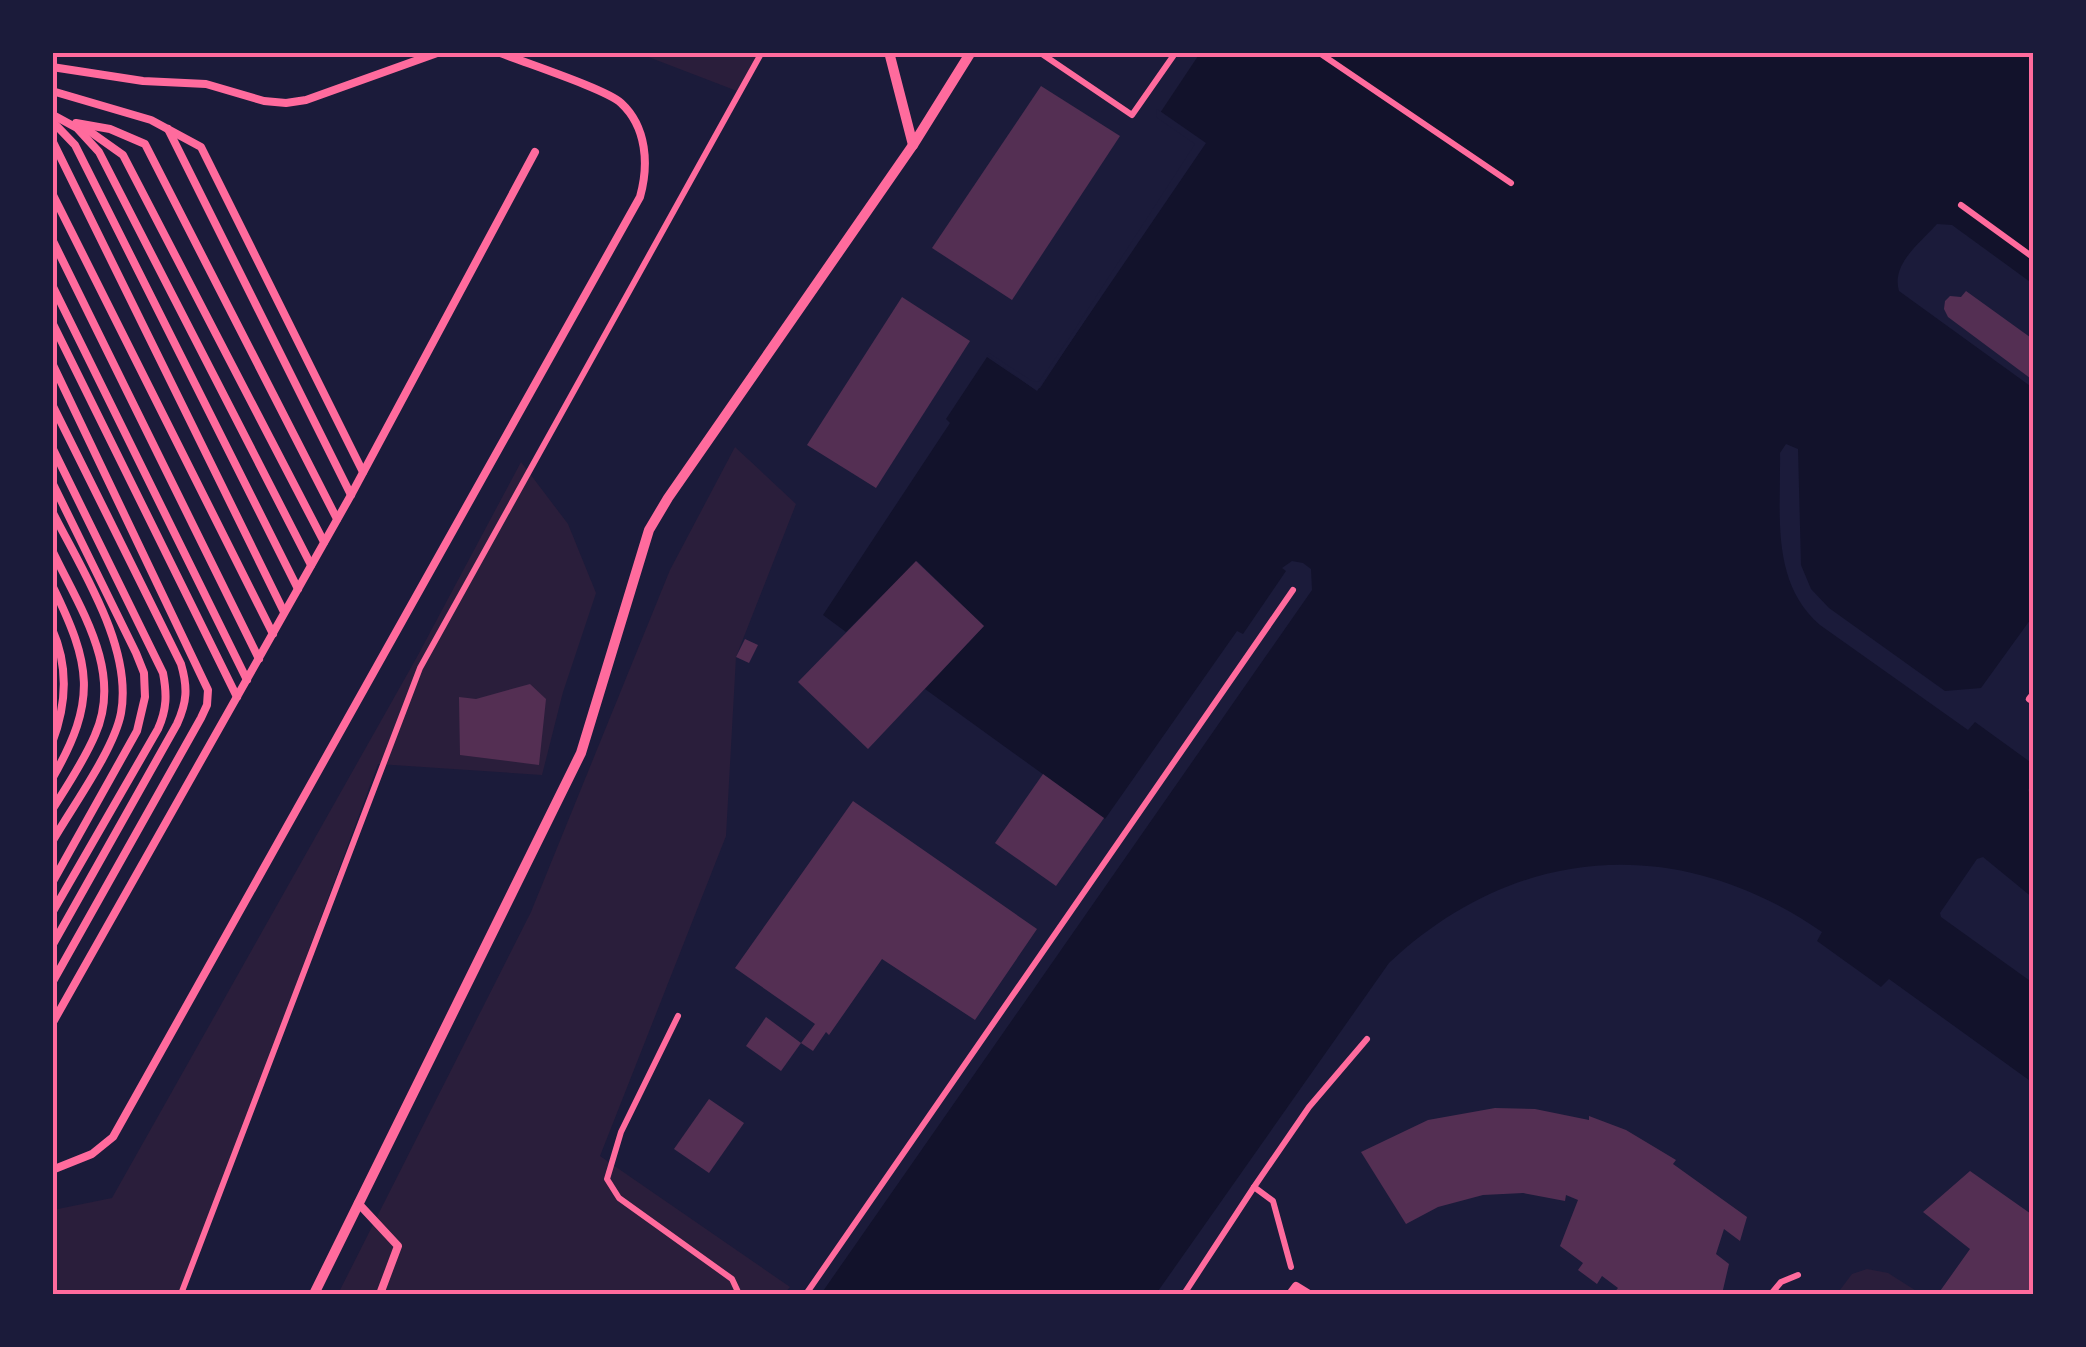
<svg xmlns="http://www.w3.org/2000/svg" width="2086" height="1347" font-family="'Source Sans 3',sans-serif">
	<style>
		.green { fill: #2a1e3b }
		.water { fill: #12122b }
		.pier { fill: #1b1b3a }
		.building { fill: #542f53 }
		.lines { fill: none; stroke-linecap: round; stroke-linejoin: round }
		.path { stroke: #ff6b9d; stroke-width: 6 }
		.service { stroke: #ff6b9d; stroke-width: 8 }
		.minor { stroke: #ff6b9d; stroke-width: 10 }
		.neatline { fill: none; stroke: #ff6b9d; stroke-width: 4 }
	</style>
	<rect width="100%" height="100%" fill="#1b1b3a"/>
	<!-- green -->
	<g class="green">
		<path d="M638,53h120l-21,38z"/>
		<path d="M735,447l61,57 -60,153 -10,179 -126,320 190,131 -6,7h-446l193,-382 139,-342z"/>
		<path d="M521,462l47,62 28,69 -33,99 -21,83 -164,-11 -197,530h-128v-84l59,-12 305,-541z"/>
		<path d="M1867,1269l21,4 33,21h-84l15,-20z"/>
	</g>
	<!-- water -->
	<path class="water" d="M1200,53h833v231l-81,-59 -15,-1c-17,19 -46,40 -38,67l134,97v228l-52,72 -36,3 -116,-83 -18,-19 -10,-24 -3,-116 -12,-5 -6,9c1,60 -10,129 40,172l148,105 7,-8 58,42v17l-5,9 2,5h4l-1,103 -50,-41 -6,2 -37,54 1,4 92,66v100l-144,-104 -8,8 -64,-46 5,-9c-143,-99 -305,-89 -433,31l-233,331h-335l491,-704 -1,-21 -8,-6 -11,-2 -10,7 4,3 -43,63 -6,-3 -132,188 -180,-130 59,-63 -67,-65 -71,71 -23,-17 127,-192 -4,-4 41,-62 46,31h7l162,-245 -42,-30z"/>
	<!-- pier -->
	<path class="pier" d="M1157,109l49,34 -169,248 -50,-36 2,-2 43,28 7,1 29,-42 127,-196 -39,-27z"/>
	<!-- building -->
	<g class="building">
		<path d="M1041,86l79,50 -108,164 -80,-52z"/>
		<path d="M1966,291l68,49v41l-86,-64 -4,-8 1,-8 5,-5 11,1z"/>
		<path d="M902,297l68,44 -94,147 -69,-43z"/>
		<path d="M916,561l68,65 -116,123 -70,-67z"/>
		<path d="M745,639l13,6 -9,18 -13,-6z"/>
		<path d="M530,684l16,15 -7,66 -79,-10 -1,-58 17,2z"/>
		<path d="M1043,774l61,44 -48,68 -61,-43z"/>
		<path d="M853,801l184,128 -62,91 -93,-61 -53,76 -3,-3 -13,19 -12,-8 14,-19 -80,-56z"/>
		<path d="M766,1017l35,26 -20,28 -35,-25z"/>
		<path d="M709,1099l35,24 -35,50 -35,-24z"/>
		<path d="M1495,1108l40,1 54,11v-4l37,14 50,30 -3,4 74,53 -7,24 -16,-12 -8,25 13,10 -7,30h-109l5,-6 -16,-12 -5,8 -19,-14 5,-7 -23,-17 18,-46 -12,-5 -1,6 -42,-8 -40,2 -45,12 -32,17 -45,-72 67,-32z"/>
		<path d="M1970,1171l64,45v78h-96l32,-45 -47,-37z"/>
	</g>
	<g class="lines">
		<!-- path -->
		<g class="path">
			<path d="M1039,52l93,63 44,-63"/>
			<path d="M1318,52l193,131"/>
			<path d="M1961,205l73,53"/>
			<path d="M678,1016l-57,116 -14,47 12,19 113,81 7,15"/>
			<path d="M1291,1267l-18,-66 -19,-14 55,-80 58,-68"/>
			<path d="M181,1294l239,-626 342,-616"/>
			<path d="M806,1294l487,-704"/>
			<path d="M1184,1294l70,-107"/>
			<path d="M1771,1294l10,-12 17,-7"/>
		</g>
		<!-- service -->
		<g class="service">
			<path d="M52,67l91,14 63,3 58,17 22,2 20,-3 134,-48"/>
			<path d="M52,91l99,29 50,27 162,325"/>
			<path d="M53,115l24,13 22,24 212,413"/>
			<path d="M52,121l23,24 223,444"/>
			<path d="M76,123l34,6 35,15 192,375"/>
			<path d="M85,128l38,27 201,387"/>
			<path d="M168,129l183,366"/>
			<path d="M52,140l232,472"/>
			<path d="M52,193l221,441"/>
			<path d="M52,239l207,420"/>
			<path d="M52,285l195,395"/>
			<path d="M52,322l185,375"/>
			<path d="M52,363l156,327 -1,15 -6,13 -149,265"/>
			<path d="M52,404l129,260c7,24 6,38 -4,60l-125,222"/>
			<path d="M52,447l111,226c4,21 4,36 -5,56l-106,184"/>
			<path d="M52,482l84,171 8,20 1,24 -8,34 -85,152"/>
			<path d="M52,511c29,58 81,136 69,202 -7,37 -49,94 -69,129"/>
			<path d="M52,550c27,57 72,121 43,185 -11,26 -28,51 -43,75"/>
			<path d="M52,585c39,80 46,114 0,194"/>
			<path d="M52,629c17,38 15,75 0,114"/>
			<path d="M2030,699l4,-5"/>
			<path d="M52,1024l299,-529 184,-343"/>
			<path d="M52,1170l40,-16 21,-17 527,-940c9,-32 7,-70 -19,-94 -15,-14 -99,-41 -123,-51"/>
			<path d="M358,1203l40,43 -18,48"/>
			<path d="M1290,1294l6,-8 13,8"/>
		</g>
		<!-- minor -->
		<g class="minor">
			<path d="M889,52l24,93 58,-93"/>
			<path d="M314,1294l267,-541 68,-223 19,-32 245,-353"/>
		</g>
	</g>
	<!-- border -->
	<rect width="2086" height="1347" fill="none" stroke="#1b1b3a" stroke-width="110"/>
	<rect x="55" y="55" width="1976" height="1237" class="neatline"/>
</svg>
